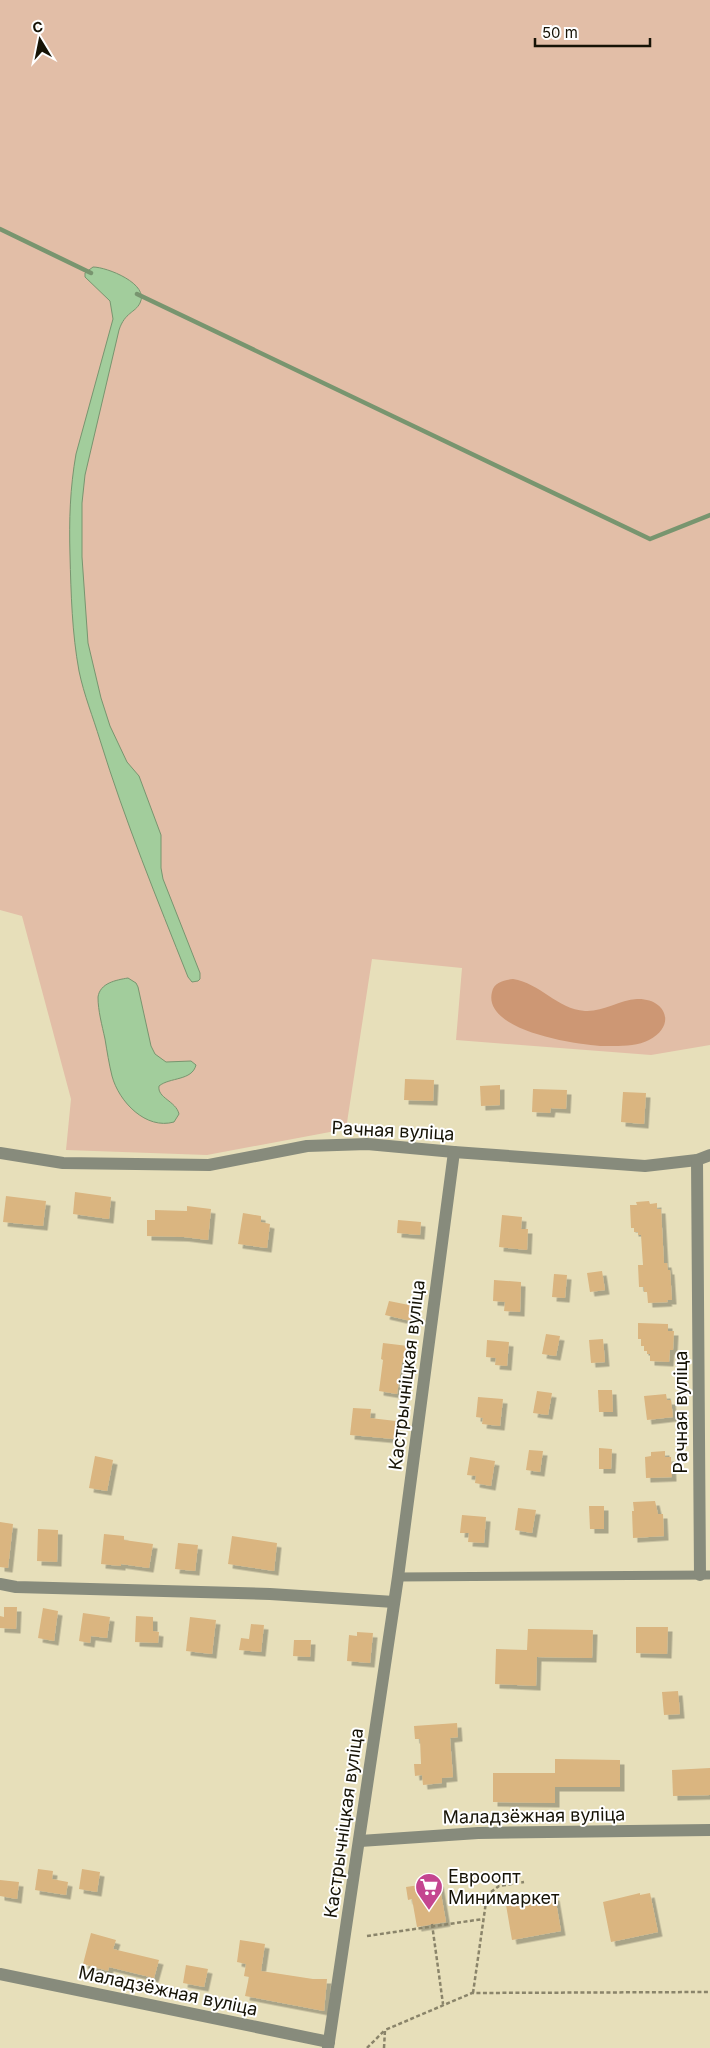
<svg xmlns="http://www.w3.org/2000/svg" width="710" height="2048" font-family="Inter,sans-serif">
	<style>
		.green { fill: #e2bea7 }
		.forest { fill: #cd9774 }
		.water { fill: #a2cd9c; stroke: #78956f }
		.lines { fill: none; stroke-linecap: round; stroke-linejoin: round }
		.stream { stroke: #78956f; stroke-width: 4.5 }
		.building { fill: #dab580; filter: url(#shadow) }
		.path { stroke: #8a846a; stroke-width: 2.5; stroke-dasharray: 4 2.5; stroke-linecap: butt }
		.service { stroke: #878b7c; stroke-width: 9 }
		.minor { stroke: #878b7c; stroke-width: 12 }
		.labels { text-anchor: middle; stroke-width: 4; stroke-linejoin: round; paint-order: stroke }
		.street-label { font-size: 18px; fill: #161306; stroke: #fff }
		.poi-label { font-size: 18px; fill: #161306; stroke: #fff; text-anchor: start }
	</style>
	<defs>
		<filter id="shadow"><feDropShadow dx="4.5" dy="4.5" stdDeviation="0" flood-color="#0004"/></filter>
	</defs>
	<rect width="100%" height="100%" fill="#e7dfba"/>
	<!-- green -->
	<path class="green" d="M0,0h710v1045l-59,10 -195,-15 6,-72 -90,-9 -26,170 -139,26 -141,-5 5,-51 -49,-183 -22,-6z"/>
	<!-- forest -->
	<path class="forest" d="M513,979c27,4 44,30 72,32 18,1 34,-11 52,-12 29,-1 40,27 12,41 -13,7 -31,6 -45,6 -26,-1 -122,-15 -112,-54 2,-10 12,-12 21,-13z"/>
	<!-- water -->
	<g class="water">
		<path d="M93,267c14,0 57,17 47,36 -5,10 -15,9 -21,27l-34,145 -3,28v54l6,86 13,55 9,28 17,36 12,14 22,59v33l2,11 37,94v6l-2,2 -6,1 -4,-5c-31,-78 -63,-156 -88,-237 -7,-23 -16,-45 -21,-69 -7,-38 -8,-77 -9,-116 -1,-35 0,-67 6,-101l37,-135 -3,-18 -25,-24v-4z"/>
		<path d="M128,978l8,5 2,4 13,59 4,8 11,8 25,-1 5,4c-4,16 -26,12 -37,21 -2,12 17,15 20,28l-5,8c-28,8 -55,-20 -62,-46 -3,-12 -5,-25 -7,-37 -3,-14 -7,-28 -7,-42 2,-14 18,-17 30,-19z"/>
	</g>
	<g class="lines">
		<!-- stream -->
		<g class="stream">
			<path d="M0,229l91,44"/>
			<path d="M137,294l513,245 60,-24"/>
		</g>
	</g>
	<!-- building -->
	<g class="building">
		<path d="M405,1079l29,1 -1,21 -29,-1z"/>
		<path d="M500,1085v20l-19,1 -1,-20z"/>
		<path d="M533,1089l34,1 -1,19 -15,-1 -1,5 -18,-1z"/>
		<path d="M623,1092l23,1 -2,31 -23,-2z"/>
		<path d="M75,1192l36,5 -2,22 -36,-5z"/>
		<path d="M6,1196l40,5 -3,25 -40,-4z"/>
		<path d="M649,1201l1,3 7,-1v6h4l3,54h3l1,7h2l2,30h-5l1,2 -20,1 -1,-11h-3v-5h-5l-1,-22h5l-2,-30h-3v-3h-4v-4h-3l-1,-23h7l-1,-3z"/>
		<path d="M187,1206l24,3 -3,31 -24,-3 -37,-1v-16h8v-10l32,1z"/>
		<path d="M243,1213l18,3v6l9,2 -3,24 -29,-4z"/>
		<path d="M502,1215l20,2 -1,12h7l-1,21 -28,-3z"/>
		<path d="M398,1220l23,2 -1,13 -23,-2z"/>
		<path d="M602,1271l3,19 -15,2 -3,-19z"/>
		<path d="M554,1274l13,1 -2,23 -13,-1z"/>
		<path d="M494,1280l27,2 -1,30 -16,-1 1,-9 -12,-1z"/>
		<path d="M389,1301l25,5 -3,15 -26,-6z"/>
		<path d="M638,1323l30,1v7h6l-1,19h-3l-1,12 -19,-1v-7h-3v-3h-3v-5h-3v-7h-3z"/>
		<path d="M546,1334l14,2 -4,20 -14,-2z"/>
		<path d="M603,1339l2,23 -14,1 -2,-23z"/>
		<path d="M487,1340l22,2 -2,24 -12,-1 1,-7 -10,-1z"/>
		<path d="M383,1343l25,3 -3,17 -3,-1 -5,32 -18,-3 4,-31 -2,-1z"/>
		<path d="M598,1390h14l1,22h-14z"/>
		<path d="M537,1391l15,2 -4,22 -15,-2z"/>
		<path d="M666,1394l1,6h4l2,17 -26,3 -3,-24z"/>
		<path d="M478,1397l25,2 -3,27 -18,-2 1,-6 -7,-1z"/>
		<path d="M353,1408l18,1 -1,9 26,3 -2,18 -44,-4z"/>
		<path d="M599,1448l13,1 -1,20h-12z"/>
		<path d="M529,1450l14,1 -3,21 -14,-2z"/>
		<path d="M665,1451v6h6l1,20 -26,1 -1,-21 6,-1v-4z"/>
		<path d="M95,1456l18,4 -6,31 -18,-3z"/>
		<path d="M470,1457l25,4 -4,25 -16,-3 1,-7 -9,-1z"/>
		<path d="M655,1501l3,13h5l1,22 -31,2 -1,-27h2l-1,-9z"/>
		<path d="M589,1506h15v23h-14z"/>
		<path d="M518,1508l18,2 -4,23 -17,-3z"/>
		<path d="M462,1515l24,2 -2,26 -16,-1 1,-9h-9z"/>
		<path d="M0,1522l13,2 -5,44 -8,-1z"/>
		<path d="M38,1529l20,1 -1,32 -20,-1z"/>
		<path d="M104,1534l20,2v4l29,4 -4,24 -28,-4v2l-20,-2z"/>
		<path d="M232,1536l45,7 -3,28 -46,-7z"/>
		<path d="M178,1543l20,2 -3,26 -20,-2z"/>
		<path d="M4,1607h13l-1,22 -16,-1v-12l4,1z"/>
		<path d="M43,1608l15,3 -4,30 -16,-3z"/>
		<path d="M83,1613l27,4 -3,21 -16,-2 -1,7 -11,-2z"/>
		<path d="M136,1616l17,1v14l6,1 -1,11 -23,-1z"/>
		<path d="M190,1617l26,3 -4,34 -26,-3z"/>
		<path d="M251,1624l13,1 -3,27 -22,-2 2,-12 8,1z"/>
		<path d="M636,1627h32l-1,27 -31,-1z"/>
		<path d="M528,1629l65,1 -1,28 -55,-1 -1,29 -41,-2 1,-35 31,1z"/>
		<path d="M357,1632l16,1 -3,30 -23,-2 2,-26 8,1z"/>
		<path d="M294,1640h17l-1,17 -17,-1z"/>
		<path d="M678,1691l2,23 -16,1 -2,-23z"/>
		<path d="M457,1723l1,14 -8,1 3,39 -11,1v5l-19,2 -1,-10 -7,1 -1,-12h7l-1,-25h-5l-1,-13z"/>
		<path d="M555,1759l65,1v27h-65v16l-62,-1v-29h62z"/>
		<path d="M710,1768v27l-37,1 -1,-26z"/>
		<path d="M38,1869l15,2 -1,8 16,3 -2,13 -31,-5z"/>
		<path d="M82,1869l18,3 -3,20 -18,-3z"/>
		<path d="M0,1880l19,2 -2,17 -17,-3z"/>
		<path d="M439,1882l7,40 -29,5 -5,-28 -4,1 -2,-13z"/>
		<path d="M640,1893v2l10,-2 8,39 -47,10 -8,-40z"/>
		<path d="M542,1894l1,4 12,-2 6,35 -49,9 -6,-35 12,-2 -1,-5z"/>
		<path d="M91,1933l25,7 -3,9 46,11 -5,18 -45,-11 -1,4 -25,-7z"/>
		<path d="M240,1940l25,4 -4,27 52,8h14l-3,32 -79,-15 4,-19 -5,-1 2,-12 -9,-2z"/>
		<path d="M186,1965l22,4 -4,18 -21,-4z"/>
	</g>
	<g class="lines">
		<!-- path -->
		<g class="path">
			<path d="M432,1924l11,80"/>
			<path d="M367,1936l116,-17"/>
			<path d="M473,1993l14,-98 12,-9 25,-4"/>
			<path d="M367,2048l17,-17"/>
			<path d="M384,2048l1,-18 87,-37 238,-1"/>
		</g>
		<!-- service -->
		<path class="service" d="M398,1577l312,-2"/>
		<!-- minor -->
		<g class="minor">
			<path d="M0,1153l63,10 146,2 98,-19 60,-2 87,8 191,14 52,-6 13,-5"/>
			<path d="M697,1160l3,415"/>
			<path d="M0,1584l16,3 254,7 124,8"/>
			<path d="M360,1841l118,-8 232,-3"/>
			<path d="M0,1974l329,68"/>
			<path d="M328,2048l70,-471 56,-425"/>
		</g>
	</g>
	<!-- icons -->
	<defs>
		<symbol id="supermarket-pin" viewBox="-11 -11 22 30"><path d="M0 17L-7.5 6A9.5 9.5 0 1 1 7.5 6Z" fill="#c44590" stroke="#fff"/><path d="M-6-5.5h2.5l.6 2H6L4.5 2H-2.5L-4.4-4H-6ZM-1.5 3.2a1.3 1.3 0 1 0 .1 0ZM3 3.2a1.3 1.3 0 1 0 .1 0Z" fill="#fff"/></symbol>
	</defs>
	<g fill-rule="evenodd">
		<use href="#supermarket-pin" x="413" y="1871" width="32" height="43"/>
	</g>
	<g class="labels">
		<!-- street labels -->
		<g class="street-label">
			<text transform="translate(393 1131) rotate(3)" y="6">Рачная вуліца</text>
			<text transform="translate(407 1375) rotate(-83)" y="6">Кастрычніцкая вуліца</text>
			<text transform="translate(681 1412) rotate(-90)" y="6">Рачная вуліца</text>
			<text transform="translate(534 1816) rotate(-1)" y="6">Маладзёжная вуліца</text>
			<text transform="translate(344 1823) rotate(-82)" y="6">Кастрычніцкая вуліца</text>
			<text transform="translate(168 1991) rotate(12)" y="6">Маладзёжная вуліца</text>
		</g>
		<!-- poi labels -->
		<g class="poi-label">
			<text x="448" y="1883">Евроопт<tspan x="448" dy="21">Минимаркет</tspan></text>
		</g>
	</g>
	<!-- north arrow -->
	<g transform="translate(40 40) rotate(350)" stroke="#ffffff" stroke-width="4" paint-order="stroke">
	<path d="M0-4L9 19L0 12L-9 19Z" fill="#161306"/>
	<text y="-8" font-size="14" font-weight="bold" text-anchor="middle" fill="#161306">С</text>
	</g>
	<!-- scale -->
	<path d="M535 38v8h115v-8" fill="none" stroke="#161306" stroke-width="2.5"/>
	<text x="542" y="38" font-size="15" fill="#161306" stroke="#ffffff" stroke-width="4" paint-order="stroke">50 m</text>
</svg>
